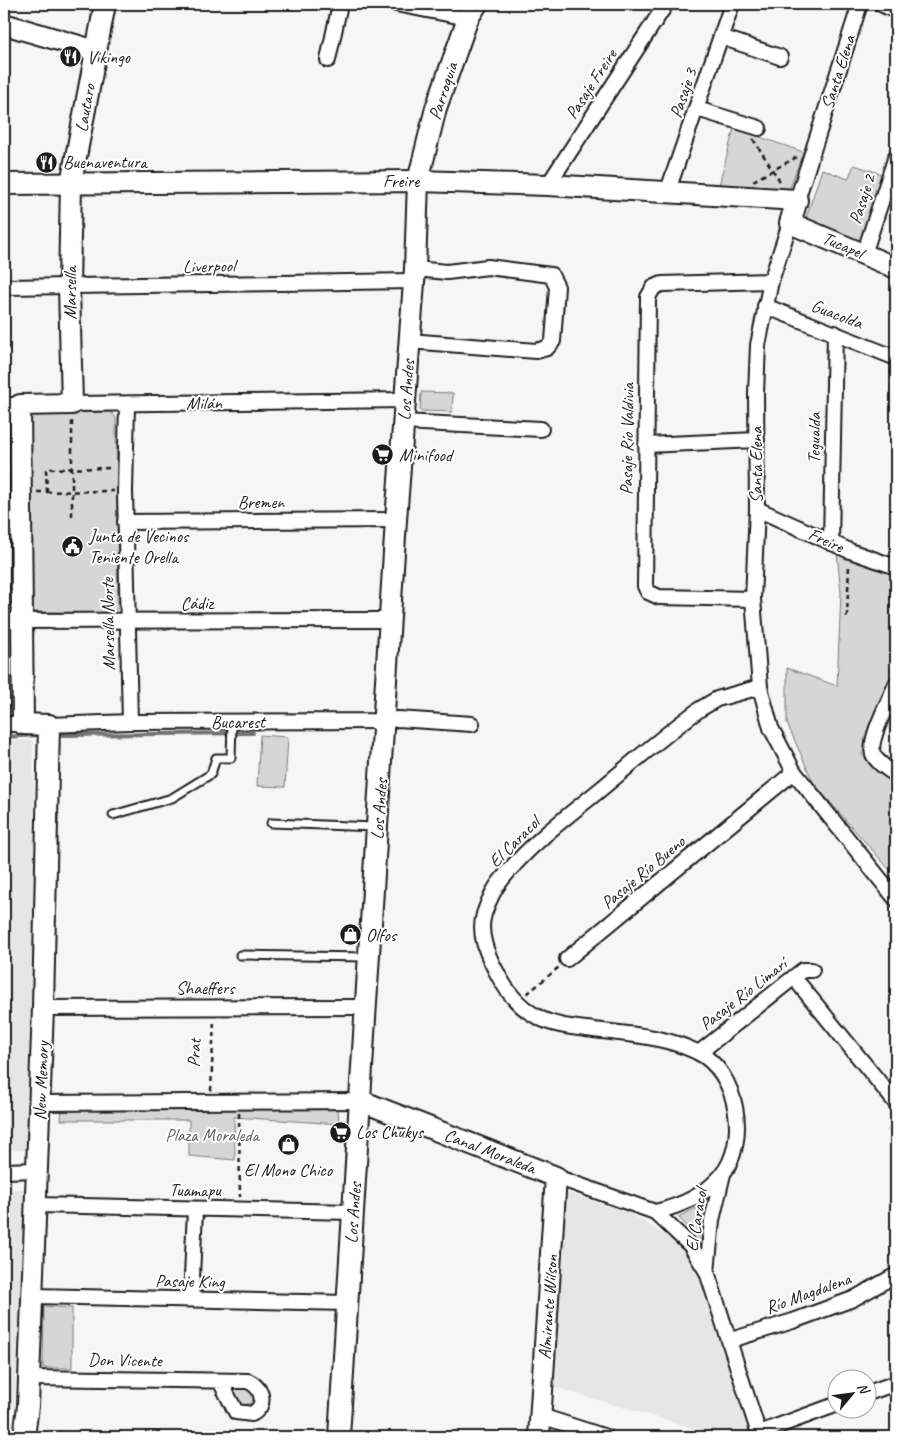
<svg xmlns="http://www.w3.org/2000/svg" width="900" height="1441" font-family="Caveat,sans-serif">
	<style>
		.built { fill: #e6e6e6 }
		.green { fill: #d6d6d6; stroke: #797979 }
		.lines { fill: none; stroke-linecap: round; stroke-linejoin: round }
		.stream { stroke: #727272; stroke-width: 4 }
		.lane-casing { stroke: #1c1c1c; stroke-width: 11 }
		.street-casing { stroke: #1c1c1c; stroke-width: 18 }
		.secondary-casing { stroke: #1c1c1c; stroke-width: 24 }
		.path { stroke: #1c1c1c; stroke-width: 2.5; stroke-dasharray: 5 4; stroke-linecap: butt }
		.lane { stroke: #fff; stroke-width: 7 }
		.street { stroke: #fff; stroke-width: 14 }
		.secondary { stroke: #fff; stroke-width: 20 }
		.labels { text-anchor: middle; stroke-width: 4; stroke-linejoin: round; paint-order: stroke }
		.poi-label { font-size: 18px; fill: #1c1c1c; stroke: #fff; text-anchor: start }
		.street-label { font-size: 18px; fill: #1c1c1c; stroke: #fff }
		.park-label { font-size: 18px; fill: #5d5d5d; stroke: #fff }
	</style>
	<rect width="100%" height="100%" fill="#f6f6f6"/>
	<filter id="ink" filterUnits="userSpaceOnUse"><feTurbulence type="fractalNoise" baseFrequency=".02" numOctaves="2"/><feDisplacementMap in="SourceGraphic" scale="10" xChannelSelector="R" yChannelSelector="G"/><feConvolveMatrix kernelMatrix="1 2 1 2 8 2 1 2 1" color-interpolation-filters="sRGB"/></filter>
	<g filter="url(#ink)">
		<!-- built -->
		<g class="built">
			<path d="M33,740l2,114 -7,296h-24v-409z"/>
			<path d="M4,1189h22l-12,219 -10,1z"/>
			<path d="M566,1192l66,22 51,33 17,34 51,156h-28l-169,-50z"/>
		</g>
		<!-- green -->
		<g class="green">
			<path d="M734,128l69,24 -15,41 -70,-4z"/>
			<path d="M854,165l31,10 -25,67 -55,-21 17,-52 26,10z"/>
			<path d="M421,392l32,1 -1,19 -32,-1z"/>
			<path d="M111,412l5,6 2,190 -6,5 -77,-1 -6,-6 -1,-185 5,-8z"/>
			<path d="M837,553l59,23v95l-34,84 34,26v96l-82,-93 -27,-61v-55l50,18 4,-93z"/>
			<path d="M260,735l28,2 -3,50 -28,-1z"/>
			<path d="M338,1108l1,16 -105,-7 1,43 -46,-4v-36h-128l1,-11z"/>
			<path d="M709,1202l-8,38 -23,-23z"/>
			<path d="M44,1306l28,2v60h-29z"/>
			<path d="M234,1387l15,1 6,7 -2,8 -11,2 -7,-7z"/>
		</g>
		<g class="lines">
			<!-- stream -->
			<g class="stream">
				<path d="M62,735l191,-2"/>
				<path d="M4,737l34,-2"/>
			</g>
			<defs>
				<g id="lane">
					<path d="M4,11l1,-7"/>
					<path d="M113,815l59,-17 39,-24 5,-16h15l1,-36"/>
					<path d="M271,823l104,4"/>
					<path d="M240,955l127,2"/>
				</g>
				<g id="street">
					<path d="M396,4l72,14"/>
					<path d="M881,4l15,7"/>
					<path d="M721,37l59,20"/>
					<path d="M328,60l12,-56"/>
					<path d="M697,109l62,19"/>
					<path d="M548,185l118,-181"/>
					<path d="M667,193l65,-189"/>
					<path d="M797,200l63,-196"/>
					<path d="M790,223l-19,58 -13,64 -2,48 1,116 -4,90 7,88 11,41 23,44 102,127"/>
					<path d="M864,254l32,-98"/>
					<path d="M4,287l410,-6"/>
					<path d="M765,306l131,52"/>
					<path d="M409,341l127,10 11,-3 6,-7 4,-54 -6,-12 -63,-8 -41,5 -32,-3"/>
					<path d="M72,404l333,-4"/>
					<path d="M127,404l-2,87 5,231"/>
					<path d="M4,405h16"/>
					<path d="M403,422l138,7"/>
					<path d="M646,445l111,-5"/>
					<path d="M757,509l93,42 46,16"/>
					<path d="M125,522l271,-2"/>
					<path d="M4,524h15"/>
					<path d="M831,543l4,-210"/>
					<path d="M753,599l-94,-2 -11,-5 -3,-6 3,-289 6,-10 8,-3 109,-3"/>
					<path d="M4,621l386,-1"/>
					<path d="M896,684c-6,15 -28,56 -23,70 4,9 15,15 23,21"/>
					<path d="M4,724h19"/>
					<path d="M49,725l81,-3 255,-1 13,-2 74,5"/>
					<path d="M567,959l227,-187"/>
					<path d="M800,985l96,118"/>
					<path d="M43,1008l324,-1"/>
					<path d="M700,1052l103,-82h9"/>
					<path d="M40,1103l321,-2"/>
					<path d="M4,1171l34,-1"/>
					<path d="M556,1177l99,35 36,34 16,26 53,165"/>
					<path d="M37,1205l316,7"/>
					<path d="M655,1212c26,-6 49,-16 66,-36 29,-34 17,-105 -24,-124 -34,-17 -74,-18 -111,-23 -17,-2 -35,-4 -50,-13 -17,-9 -31,-27 -40,-45 -9,-17 -18,-37 -12,-57 4,-12 11,-27 19,-36 24,-31 62,-60 93,-85 34,-28 68,-58 104,-84l17,-10 43,-12"/>
					<path d="M707,1272l5,-52 11,-46"/>
					<path d="M33,1296l313,7"/>
					<path d="M191,1299l4,-89"/>
					<path d="M731,1340l62,-19 60,-22 43,-24"/>
					<path d="M29,1378l219,3c14,6 20,24 4,33l-16,-2 -16,-31"/>
					<path d="M868,1393l28,-10"/>
					<path d="M541,1416l65,21"/>
					<path d="M759,1433l79,-29"/>
				</g>
				<g id="secondary">
					<path d="M4,24l92,27"/>
					<path d="M4,184l414,-3 130,4 249,15 -7,23 106,45"/>
					<path d="M361,1101l195,76 -17,260"/>
					<path d="M24,1437l4,-31 15,-398 6,-283 -26,-1 -3,-319 52,-1 -3,-117 2,-104 34,-179"/>
					<path d="M339,1437l57,-917 19,-251 3,-88 18,-73 32,-90 9,-14"/>
				</g>
			</defs>
			<!-- lane casing -->
			<use href="#lane" class="lane-casing"/>
			<!-- street casing -->
			<use href="#street" class="street-casing"/>
			<!-- secondary casing -->
			<use href="#secondary" class="secondary-casing"/>
			<!-- path -->
			<g class="path">
				<path d="M753,139l28,44"/>
				<path d="M753,181l44,-24"/>
				<path d="M37,492l77,-1"/>
				<path d="M47,492l-1,-23 67,-1"/>
				<path d="M72,516v-96"/>
				<path d="M847,617l2,-52"/>
				<path d="M527,994l32,-27"/>
				<path d="M211,1091l3,-72"/>
				<path d="M239,1113l1,84"/>
				<path d="M896,1119l-7,12 7,28"/>
			</g>
			<!-- lane -->
			<use href="#lane" class="lane"/>
			<!-- street -->
			<use href="#street" class="street"/>
			<!-- secondary -->
			<use href="#secondary" class="secondary"/>
		</g>
	</g>
	<!-- icons -->
	<defs>
		<symbol id="restaurant-disc" viewBox="-11 -11 22 22"><circle r="9.5" fill="#1c1c1c" stroke="#fff"/><path d="M-5-6h1v4h1v-4h1v4h1v-4h1v5L-1.5 .5V6h-2V.5L-5-1ZM5-6V6H3V1.5H1.5Q1.5-4 5-6Z" fill="#fff"/></symbol>
		<symbol id="supermarket-disc" viewBox="-11 -11 22 22"><circle r="9.5" fill="#1c1c1c" stroke="#fff"/><path d="M-6-5.5h2.5l.6 2H6L4.5 2H-2.5L-4.4-4H-6ZM-1.5 3.2a1.3 1.3 0 1 0 .1 0ZM3 3.2a1.3 1.3 0 1 0 .1 0Z" fill="#fff"/></symbol>
		<symbol id="civic-disc" viewBox="-11 -11 22 22"><circle r="9.5" fill="#1c1c1c" stroke="#fff"/><path d="M-.6-6.5H3V-4.5H.6V-3L4-1V1h2V6H-6V1h2V-1L-.6-3ZM-1.2 2.5V6h2.4V2.5Z" fill="#fff"/></symbol>
		<symbol id="shop-disc" viewBox="-11 -11 22 22"><circle r="9.5" fill="#1c1c1c" stroke="#fff"/><path d="M-5-2.5h2.3a2.7 3.5 0 0 1 5.4 0H5L5.5 6h-11ZM-1.5-2.5h3a1.5 2.3 0 0 0-3 0Z" fill="#fff"/></symbol>
	</defs>
	<g fill-rule="evenodd">
		<use href="#restaurant-disc" x="58" y="44" width="25" height="25"/>
		<use href="#restaurant-disc" x="34" y="150" width="25" height="25"/>
		<use href="#supermarket-disc" x="370" y="442" width="25" height="25"/>
		<use href="#civic-disc" x="60" y="534" width="25" height="25"/>
		<use href="#shop-disc" x="338" y="922" width="25" height="25"/>
		<use href="#supermarket-disc" x="328" y="1120" width="25" height="25"/>
		<use href="#shop-disc" x="276" y="1132" width="25" height="25"/>
	</g>
	<g class="labels">
		<!-- poi labels -->
		<g class="poi-label">
			<text x="87" y="63">Vikingo</text>
			<text x="63" y="168">Buenaventura</text>
			<text x="399" y="461">Minifood</text>
			<text x="89" y="542">Junta de Vecinos<tspan x="89" dy="21">Teniente Orella</tspan></text>
			<text x="366" y="941">Olfos</text>
			<text x="356" y="1138">Los Chukys</text>
			<text x="288" y="1176" text-anchor="middle">El Mono Chico</text>
		</g>
		<!-- street labels -->
		<g class="street-label">
			<text transform="translate(838 72) rotate(-72)" y="6">Santa Elena</text>
			<text transform="translate(591 84) rotate(-57)" y="6">Pasaje Freire</text>
			<text transform="translate(443 91) rotate(-72)" y="6">Parroquia</text>
			<text transform="translate(683 93) rotate(-71)" y="6">Pasaje 3</text>
			<text transform="translate(85 108) rotate(-80)" y="6">Lautaro</text>
			<text x="401" y="187">Freire</text>
			<text transform="translate(862 199) rotate(-72)" y="6">Pasaje 2</text>
			<text transform="translate(843 245) rotate(23)" y="6">Tucapel</text>
			<text transform="translate(209 266) rotate(-1)" y="6">Liverpool</text>
			<text transform="translate(70 293) rotate(-90)" y="6">Marsella</text>
			<text transform="translate(837 314) rotate(21)" y="6">Guacolda</text>
			<text transform="translate(406 390) rotate(-86)" y="6">Los Andes</text>
			<text transform="translate(204 403) rotate(-1)" y="6">Milán</text>
			<text transform="translate(814 438) rotate(-89)" y="6">Tegualda</text>
			<text transform="translate(627 439) rotate(-89)" y="6">Pasaje Río Valdivia</text>
			<text transform="translate(756 465) rotate(-90)" y="6">Santa Elena</text>
			<text x="261" y="508">Bremen</text>
			<text transform="translate(826 540) rotate(24)" y="6">Freire</text>
			<text x="197" y="609">Cádiz</text>
			<text transform="translate(108 624) rotate(-91)" y="6">Marsella Norte</text>
			<text x="238" y="728">Bucarest</text>
			<text transform="translate(379 809) rotate(-86)" y="6">Los Andes</text>
			<text transform="translate(514 842) rotate(-45)" y="6">El Caracol</text>
			<text transform="translate(643 872) rotate(-40)" y="6">Pasaje Río Bueno</text>
			<text x="205" y="994">Shaeffers</text>
			<text transform="translate(743 994) rotate(-38)" y="6">Pasaje Río Limarí</text>
			<text transform="translate(194 1053) rotate(-87)" y="6">Prat</text>
			<text transform="translate(41 1081) rotate(-88)" y="6">New Memory</text>
			<text transform="translate(490 1151) rotate(21)" y="6">Canal Moraleda</text>
			<text x="195" y="1196">Tuamapu</text>
			<text transform="translate(353 1213) rotate(-86)" y="6">Los Andes</text>
			<text transform="translate(696 1220) rotate(-81)" y="6">El Caracol</text>
			<text transform="translate(190 1281) rotate(1)" y="6">Pasaje King</text>
			<text transform="translate(808 1293) rotate(-20)" y="6">Río Magdalena</text>
			<text transform="translate(548 1307) rotate(-86)" y="6">Almirante Wilson</text>
			<text transform="translate(125 1360) rotate(1)" y="6">Don Vicente</text>
		</g>
		<!-- park labels -->
		<g class="park-label">
			<text x="212" y="1141">Plaza Moraleda</text>
		</g>
	</g>
	<!-- margin -->
	<rect width="900" height="1441" fill="none" stroke="#fff" stroke-width="20"/>
	<rect x="10" y="10" width="880" height="1421" fill="none" stroke="#1c1c1c" stroke-width="2" filter="url(#ink)"/>
	<!-- north arrow -->
	<g transform="translate(852 1394) rotate(61)"><circle r="24" fill="#ffffff" stroke="#a4a4a4"/>
	<path d="M0-4L9 19L0 12L-9 19Z" fill="#1c1c1c"/>
	<text y="-8" font-size="14" font-weight="bold" text-anchor="middle" fill="#1c1c1c">N</text>
	</g>
</svg>
